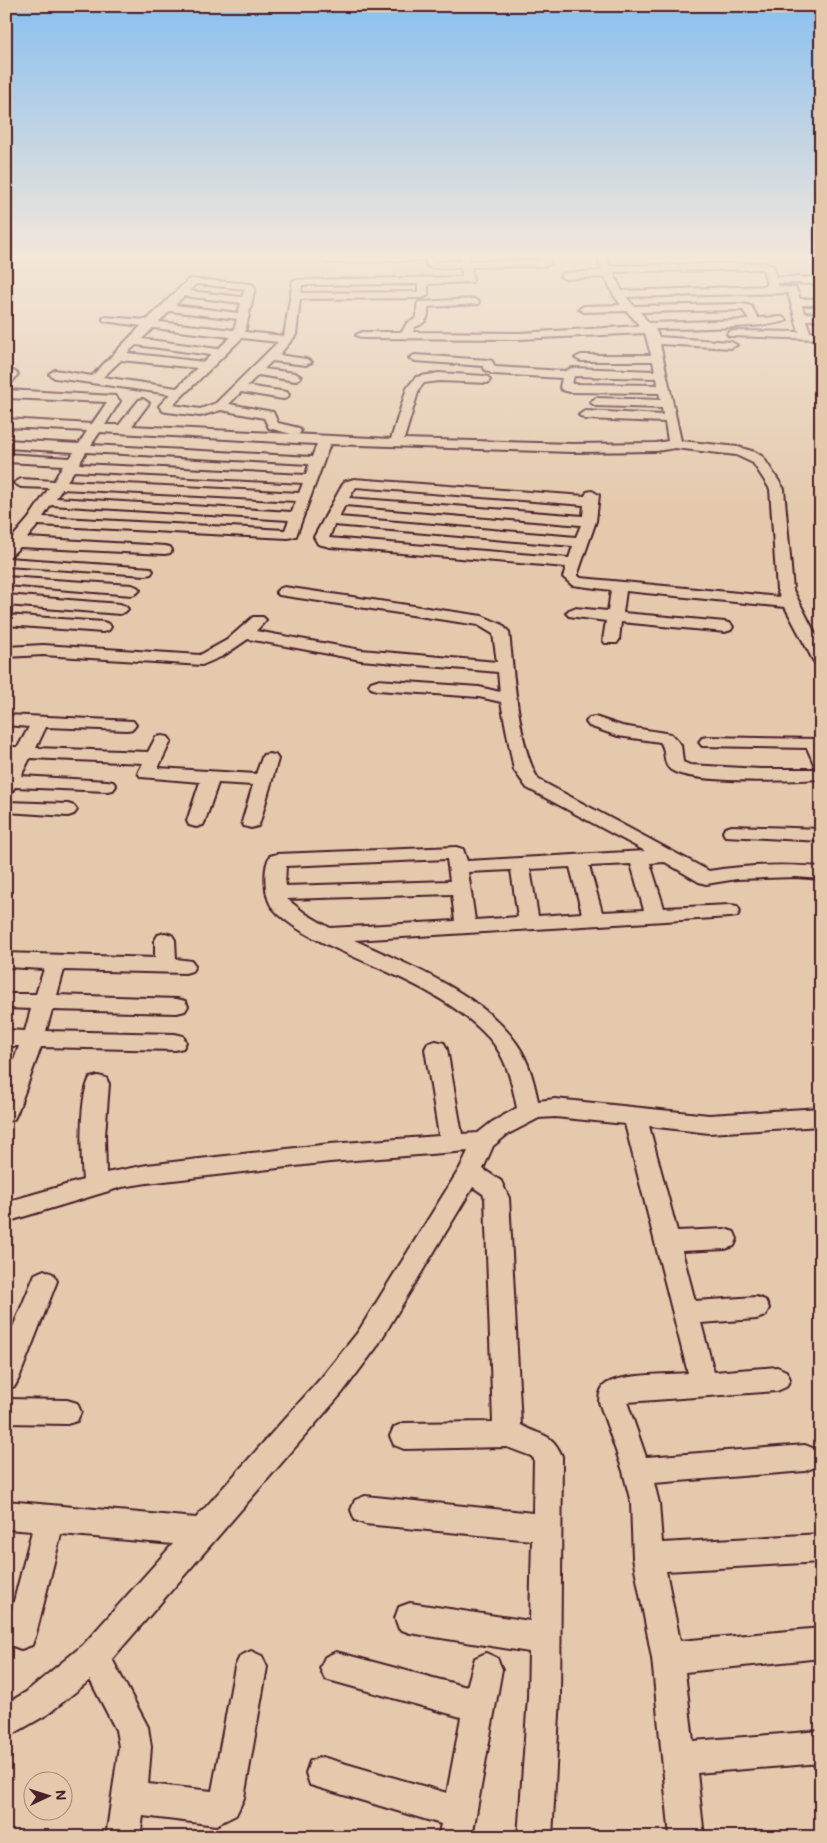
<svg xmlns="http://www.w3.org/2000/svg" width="827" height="1843" font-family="Mali,sans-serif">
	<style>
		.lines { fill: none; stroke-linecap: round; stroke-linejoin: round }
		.minor-casing { stroke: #4a1f2b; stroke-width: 4 }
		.minor { fill: #e4c9ac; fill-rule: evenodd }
	</style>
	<rect width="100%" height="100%" fill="#e4c9ac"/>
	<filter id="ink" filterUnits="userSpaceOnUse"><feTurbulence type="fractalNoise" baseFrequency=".02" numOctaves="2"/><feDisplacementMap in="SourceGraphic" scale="10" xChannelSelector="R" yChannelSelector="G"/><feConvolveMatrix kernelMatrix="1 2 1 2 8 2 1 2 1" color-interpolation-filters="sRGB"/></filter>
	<g filter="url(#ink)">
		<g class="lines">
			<defs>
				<g id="minor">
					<path d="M433,254l2,8 25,-1 -1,-7h10l1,7 70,-1 -2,-6h10l3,9 -5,3 -75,1 2,13 -1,2 -44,2v11l-5,3 -123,1 -4,36 -17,20 27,4 6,3 -6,3 -34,-4 -8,8 31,4 6,4 -6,4 -37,-6 -11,11 40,6 2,3 -2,3 -4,1 -42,-7 -12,12 44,8 5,11 21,5 2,3 -2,3 -4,1 -26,-7 -5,-10 -43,-8 -21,6 -33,-4 -4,-1 -4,-5 11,-12 -115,-16 -6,-4 6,-4 37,6 49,-50 -37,-5 -1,-2 1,-2 43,3 42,-41 63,5 3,4 -10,44 39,4 9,-56 169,-3 -1,-9h-28l-6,-2 -2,-6 -99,3 -4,-1v-4zM196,284l49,5 -3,8 -53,-6zM418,284v8l-117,1 1,-8zM184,296l57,7 -3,10 -63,-8zM170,311l67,8 -3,11 -75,-8zM153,328l78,9 -13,12 -76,-10zM242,338l36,4 -62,61 -16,6 -27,-4zM136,345l75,10 -7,7 -77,-9zM121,360l76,8 -20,20 -74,-11z"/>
					<path d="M596,254h10l4,12 154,-3 9,3 3,11 45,1v6l-44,-1 1,3 18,2 4,11h21v6h-19l2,8 17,1v6h-15l4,12 11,1v6l-92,-3 -2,-2 2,-2 4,-1 66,1 -11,-39 -162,4 8,9 109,-2 8,2 7,12 24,-1 5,3c-7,8 -114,9 -132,9l4,8 72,5 6,3 -6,3 -71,-4 21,97 57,6 17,5 8,5 21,32 9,101 28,55v20l-6,-2 -2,-3 -28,-53 -159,-16 -3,22 102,9 6,2 2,3 -2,3 -6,2 -104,-10 -2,18 -2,3h-12l-2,-3 3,-19 -37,-5 -3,-3 3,-3 5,-2 34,3 3,-21 -39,-5 -9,-8 3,-10 -236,-20 -12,-3 -4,-7 30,-55 10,-3 231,17 2,-4 5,-1 7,4 -3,26 -18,52v3l3,2 199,19 -3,-7 -7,-101 -17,-26 -17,-8 -61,-7 -19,3 -84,1 -242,-8 -34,92 -8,2 -250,-13 -11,13 138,8 5,1 2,3 -2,3 -5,1 -145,-7 -12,11 143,10 2,3 -2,3 -5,1 -140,-9v-21l23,-27 20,-30 -28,-1 -7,-4 7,-4 33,2 9,-16 -57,-3v-8l64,4 4,-6 -68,-4v-8l73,4 8,-13 -81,-4v-8l86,5 15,-22 -101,-4v-8l109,6 5,5 -15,24h14l20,-25 4,-1 6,4 -17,23 259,13 16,-51 9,-11 23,-4 45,3 4,1 2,3 -2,3 -49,-2 -15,2 -5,6 -15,50 168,5 84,-1 12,-2 -3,-19 -80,-3 -6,-4 6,-4 78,4 -1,-7 -66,-2 -6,-4 6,-4 65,2 -2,-7 -89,-1 -8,-2 -2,-3 2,-9 -69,-4 -8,-4 -2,-4 -68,-5 -6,-3 6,-3 73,5 4,1 3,6 70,4 7,-3 83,3 -2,-10h-72l-6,-3 6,-3h70l-6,-22 -125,6 -158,-1 -6,-3 6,-3h40l5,-9c11,-4 11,-7 10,-18l2,-3 55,-3 5,3 -1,2 -50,3c1,11 -2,16 -13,20l-2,5 107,1 120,-7 -13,-15 -43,1 -5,-3 5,-3 37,-1 -6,-8 -10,-20 -40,2 -5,-3 5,-3 37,-2zM763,269l4,17 -145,5 -9,-19zM743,310l6,10 -100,3 -9,-11zM574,376l83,2 1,7 -86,-1zM100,432l215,12h2l-5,13 -221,-12zM86,452l223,12 -3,11 -227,-11zM74,471l229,12 -4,10 -232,-12zM356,487l228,18 -1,11 -234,-18zM62,489l234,12 -4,11 -236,-14zM51,505l238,15 -4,10 -242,-13zM345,505l236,20 -5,12 -237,-20zM334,525l239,21 -4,12 -240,-20z"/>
					<path d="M12,370l6,4 -8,11 -4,1v-12z"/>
					<path d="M6,577l126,8 5,2 3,3 -3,3 -5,2 -126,-10z"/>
					<path d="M284,587l198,29 19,8 8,8c4,36 10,120 30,148l170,91c37,-6 74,-7 112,-4v12l-25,-2 -59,2 -31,5 -7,-2 -34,-20 -15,1 14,45 66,-3 7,1 3,5 -3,5 -7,1 -376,23c54,25 128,53 163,104 12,17 17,38 21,57l17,-2 154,16 112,-7v18l-112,7 -60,-7 28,105 48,-2 9,3 3,7 -3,7 -9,3 -43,2 13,50 61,-4 9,3 4,8 -4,8 -9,3 -55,4 13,49 63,-5 9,4 4,8 -4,8 -9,4 -150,11 19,55 159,-12 10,4 4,9 -4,9 -10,4 -151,12 5,20 3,40 159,-9v28l-155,9 14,70 141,-13v30l-136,14 8,69 128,-10v32l-124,10 7,64h-34l-18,-179 -19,-100 -2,-55 -8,-32 -24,-69c0,-5 1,-11 4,-15 11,-14 66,-12 85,-14l-63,-249 -70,-7 -16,1 -31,16 -15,12 -10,23 18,12 8,17 12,227c20,12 30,6 41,31l-2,241 -8,140h-34l10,-140 1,-45 -119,-19 -11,-4 -4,-11 4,-11 11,-4 120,18 2,-81 -167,-16 -10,-4 -4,-10 4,-10 10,-4 168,17 1,-54 -3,-3 -24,-9 -103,2 -10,-4 -4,-9 4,-9 10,-4 89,-1 -8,-224 -2,-4 -10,-7 -97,161 -34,45 -230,266 36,68 3,20 -3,37 64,7 23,-124 5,-11 11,-5 11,5 5,11 -23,131 -8,17 -20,10 -73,-9 -3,21h-34l13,-90 -3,-17 -26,-50 -42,34 -42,24v-34l20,-12 57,-47 90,-101 -112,-10 -25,100 -4,11 -11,4 -11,-4 -4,-13 26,-101 -26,-2v-28l190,17 126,-141 36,-45 102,-164 8,-17 -138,11 -183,21 -25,4 -116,35v-20l77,-22c-2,-23 -4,-83 7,-102l8,-2 8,2 3,6 -4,51 1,38 41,-8 183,-21 109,-8 -14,-87 3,-6 8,-2 8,2 3,6 15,85 16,-1 14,-11 25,-14c-5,-25 -10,-50 -28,-70 -35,-39 -92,-62 -139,-83 -26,-12 -60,-26 -78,-48 -8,-11 -9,-40 -2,-51l7,-2 179,-7 7,2 4,12 178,-10 -118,-63 -13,-18 -13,-68 -22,-5 -102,-7 -6,-2 -2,-3 2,-3 6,-2 102,7 21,5 -2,-20 -137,-12 -113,-21 -25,17 -21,9 -159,-10 -37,2v-10l37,-2 157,10 27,-15 26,-23h10l3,3 -10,11 105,19 136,12 -4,-28 -15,-9 -199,-30 -3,-3 3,-3zM447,859l3,22 -165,5 1,-20zM631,864l13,46 -42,2 -13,-46zM570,867l12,46 -44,3 -8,-47zM511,870l7,47 -43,3 -7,-48zM452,894l3,27 -125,7 -24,-14 -19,-15z"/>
					<path d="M6,595l114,9 5,2 3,3 -3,3 -5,2 -114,-9z"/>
					<path d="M6,615l97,7 6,2 2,3 -2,3 -6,2 -97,-7z"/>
					<path d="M6,715l127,6 3,4 -3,4 -6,1 -81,-3 -10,21 112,4 8,-15 6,-1 6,1 3,4 -13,27 98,6 7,-19 6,-1 6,1 3,4 -18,63 -2,4 -7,2 -7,-2 -2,-4 11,-37 -35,-2 -13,38 -2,4 -7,2 -7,-2 -2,-4 13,-39 -59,-5 -3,-4 5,-10 -113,-5 -9,18 86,5 6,1 3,4 -3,4 -6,1 -92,-4 -3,4 -6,1v-22l7,-12 -7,-1v-10h12l11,-20 -23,-2z"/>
					<path d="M595,717l27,9 49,8 10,11 2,17 7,3 70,4h61v10c-29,2 -128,5 -150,-9 -9,-6 -4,-20 -11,-28l-42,-6 -29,-10 -3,-4 3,-4z"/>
					<path d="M708,737l109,2 4,2v26l-6,-1 -8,-18 -105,-2 -3,-4 3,-4z"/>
					<path d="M6,802l62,2 6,2 3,4 -3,4 -6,2 -62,-4z"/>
					<path d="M732,826l89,3v12l-96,-5 -2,-4 2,-4z"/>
					<path d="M165,933l7,2 3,5 1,19 16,2 3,5 -3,5 -7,2 -121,-3 -7,25 120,4 8,2 3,5 -3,5 -8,2 -125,-3 -6,21 129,3 8,2 3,6 -3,6 -8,2 -134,-3 -24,66 -3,6 -8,3v-40l13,-36h-13v-16l19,1 6,-22 -25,-1v-14h30l8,-25 -38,-2v-14l149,5v-18l3,-5z"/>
					<path d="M44,1270l9,4 4,7 -38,97 -4,8 -9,4v-46l29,-70z"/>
					<path d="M6,1399l61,1 10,3 4,9 -4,9 -10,3 -61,-1z"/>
					<path d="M336,1652l131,35 8,-29 11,-5 11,5 5,11 -30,168h-34l3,-13 -131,-39 -4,-12 4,-12 12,-4 125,36 14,-76 -136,-38 -5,-11 5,-11z"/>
				</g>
			</defs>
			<!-- minor casing -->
			<use href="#minor" class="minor-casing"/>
			<!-- minor -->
			<use href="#minor" class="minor"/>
		</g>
	</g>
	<!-- sky -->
	<linearGradient id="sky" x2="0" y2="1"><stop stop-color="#8ac0f0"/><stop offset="0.5" stop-color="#f3e7da"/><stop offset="1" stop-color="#f3e7da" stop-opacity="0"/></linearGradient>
	<rect width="827" height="512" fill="url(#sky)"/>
	<!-- margin -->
	<rect width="827" height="1843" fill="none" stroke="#e4c9ac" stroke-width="25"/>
	<rect x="12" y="12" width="802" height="1818" fill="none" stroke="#4a1f2b" stroke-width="2" filter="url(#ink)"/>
	<!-- north arrow -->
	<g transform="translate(48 1796) rotate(86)"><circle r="24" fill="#e4c9ac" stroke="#a68578"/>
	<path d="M0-4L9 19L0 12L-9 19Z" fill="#4a1f2b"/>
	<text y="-8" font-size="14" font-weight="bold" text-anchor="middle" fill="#4a1f2b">N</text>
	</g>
</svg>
